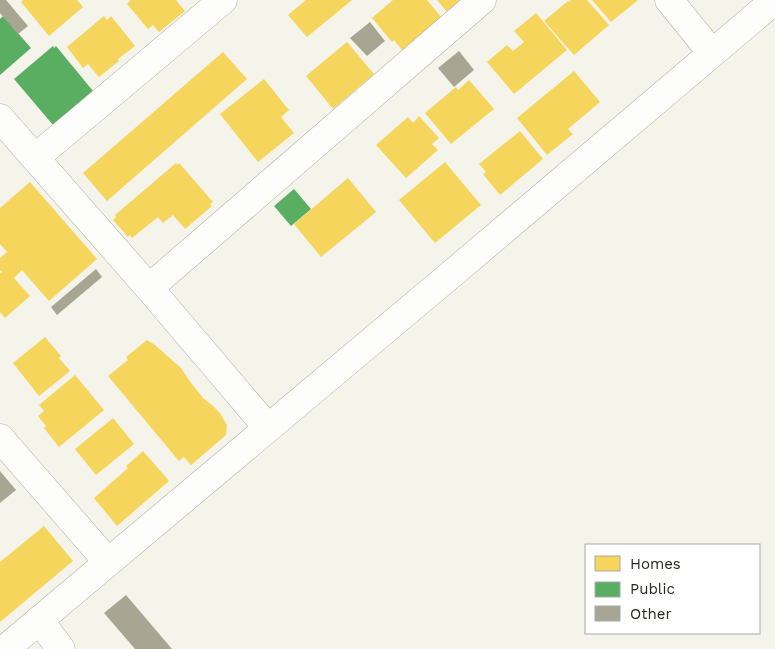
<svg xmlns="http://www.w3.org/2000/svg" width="775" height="649" font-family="'Work Sans',sans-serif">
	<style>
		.homes { fill: #f6d55c }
		.public { fill: #5aae61 }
		.building { fill: #a8a693 }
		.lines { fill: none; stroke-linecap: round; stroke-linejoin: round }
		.minor-casing { stroke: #aeaea7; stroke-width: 29 }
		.minor { stroke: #fdfdfc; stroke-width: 28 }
	</style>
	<rect width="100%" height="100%" fill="#f4f4ea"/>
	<!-- homes -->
	<g class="homes">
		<path d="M23,0h54l6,7 -34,29 -28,-34z"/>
		<path d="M131,0h45l9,11 -26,21 -6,-7 -5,4 -21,-25z"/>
		<path d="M306,0h46l-45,37 -19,-22z"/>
		<path d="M393,0h34l15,18 -39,33 -9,-11 -2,2 -20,-24z"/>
		<path d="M437,0h27l-16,13z"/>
		<path d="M571,0h16l22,25 -35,30 -30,-34 24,-20 1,1z"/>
		<path d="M592,0h46l-27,22z"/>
		<path d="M536,13l31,37 -53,44 -27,-32 20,-17 6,6 11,-9 -10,-11z"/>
		<path d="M104,16l3,4 4,-4 24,30 -17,13 1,2 -20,16 -11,-13 -5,4 -16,-21z"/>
		<path d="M347,42l27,32 -41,35 -27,-33z"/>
		<path d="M223,52l24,27 -140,122 -24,-28z"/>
		<path d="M574,71l26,31 -32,27 5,5 -26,21 -30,-37z"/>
		<path d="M264,79l25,31 -8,7 13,16 -36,29 -38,-48z"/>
		<path d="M469,80l25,29 -43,35 -26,-31 31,-26 2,3z"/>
		<path d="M419,116l20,22 -7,6 6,6 -32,28 -30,-33 32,-28 5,6z"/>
		<path d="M520,131l23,28 -43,36 -17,-21 3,-2 -7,-8z"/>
		<path d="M445,162l36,43 -46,38 -36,-43z"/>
		<path d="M176,163l1,2 2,-2 34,39 -3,2 2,2 -27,23 -12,-14 -10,8 -5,-6 -26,21 -2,-3 -2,2 -15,-17 3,-3 -1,-2z"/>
		<path d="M348,178l28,34 -55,45 -27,-33z"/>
		<path d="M30,182l67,77 -48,42 -27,-31 -8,8 16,18 -25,22 -5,-6v-39l2,-1 -2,-2v-12l7,-6 -7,-8v-36z"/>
		<path d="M45,337l16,19 -2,2 11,13 -31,25 -26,-33z"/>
		<path d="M147,340l8,5 26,23 8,12 14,18 9,7 8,8 7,12 -1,10 -35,30 -7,-8 -5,4 -71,-85 20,-16 -2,-3z"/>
		<path d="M75,375l29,35 -45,37 -15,-19 2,-2 -8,-10 6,-5 -5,-6z"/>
		<path d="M113,418l21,26 -38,31 -21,-26z"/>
		<path d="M143,451l26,30 -52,45 -23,-28 34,-30 -2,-2z"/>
		<path d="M44,526l29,35 -73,61v-60z"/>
	</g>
	<!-- public -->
	<g class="public">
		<path d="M3,16l28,32 -31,27v-56z"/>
		<path d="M53,46l1,2 2,-2 37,45 -40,34 -39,-46z"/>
		<path d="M294,189l17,20 -20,17 -17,-20z"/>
	</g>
	<!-- building -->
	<g class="building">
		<path d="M0,0h6l22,26 -10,8 -18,-21z"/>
		<path d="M370,22l15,19 -18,15 -17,-18z"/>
		<path d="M459,51l15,19 -20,17 -16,-19z"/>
		<path d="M96,269l6,8 -45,38 -6,-8z"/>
		<path d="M0,471l16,19 -16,13z"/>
		<path d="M126,595l46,54h-37l-31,-36z"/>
	</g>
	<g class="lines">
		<defs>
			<g id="minor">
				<path d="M669,0l43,53"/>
				<path d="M0,118l149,170 119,140"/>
				<path d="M35,158l188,-158"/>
				<path d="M149,288l333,-288"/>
				<path d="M0,438l108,124"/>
				<path d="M39,620l22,29"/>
				<path d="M5,649l449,-377 321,-272"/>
			</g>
		</defs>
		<!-- minor casing -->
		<use href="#minor" class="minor-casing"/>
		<!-- minor -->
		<use href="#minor" class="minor"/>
	</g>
	<!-- legend -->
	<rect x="585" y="544" width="175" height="90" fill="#ffffff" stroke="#a9a9a7"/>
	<rect x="595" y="556" width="25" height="15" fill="#f6d55c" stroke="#a9a9a7"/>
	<text x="630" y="569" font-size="15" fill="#292923">Homes</text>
	<rect x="595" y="582" width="25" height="15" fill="#5aae61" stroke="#a9a9a7"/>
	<text x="630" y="594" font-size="15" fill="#292923">Public</text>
	<rect x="595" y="606" width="25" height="15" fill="#a8a693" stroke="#a9a9a7"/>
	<text x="630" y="619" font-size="15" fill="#292923">Other</text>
</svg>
